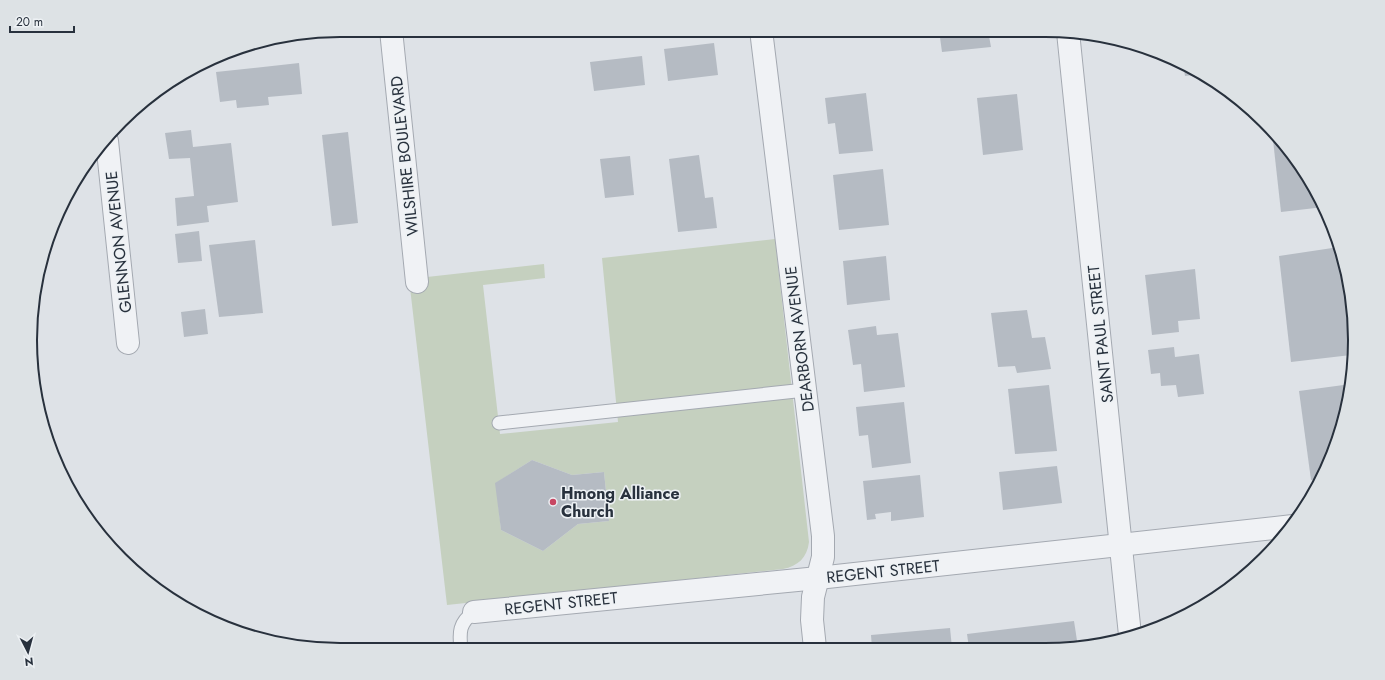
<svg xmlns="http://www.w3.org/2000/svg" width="1385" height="680" font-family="Jost,sans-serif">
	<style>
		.green { fill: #c5d0bf; fill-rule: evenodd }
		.building { fill: #b5bbc3 }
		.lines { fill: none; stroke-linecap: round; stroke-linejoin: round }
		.lane-casing { stroke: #a4a9b1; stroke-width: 15 }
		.street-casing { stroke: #a4a9b1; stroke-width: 24 }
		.lane { stroke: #f0f2f5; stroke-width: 13 }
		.street { stroke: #f0f2f5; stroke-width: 22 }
		.poi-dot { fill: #c84763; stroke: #edf1f4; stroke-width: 1.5 }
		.labels { text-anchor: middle; stroke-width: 3; stroke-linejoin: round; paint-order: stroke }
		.street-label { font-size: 16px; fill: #28313d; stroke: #edf1f4 }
		.poi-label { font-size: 16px; font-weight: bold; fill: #28313d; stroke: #edf1f4; text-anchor: start }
		.rim { fill: none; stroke: #28313d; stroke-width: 2 }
	</style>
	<rect width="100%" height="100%" fill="#dee2e7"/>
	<!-- green -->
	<path class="green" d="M775,239l34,303c-2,16 -11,24 -26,27l-336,36 -38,-326 135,-15 1,14 -62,7 17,149 118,-12 -16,-164zM532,460l40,15 32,-3 5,49 -31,3 -35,27 -42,-21 -5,-47z"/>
	<!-- building -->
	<g class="building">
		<path d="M939,30h76v2l-26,4 2,11 -49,5z"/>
		<path d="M714,43l4,32 -50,6 -4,-32z"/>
		<path d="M642,56l3,29 -51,6 -4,-29z"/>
		<path d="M299,63l3,31 -34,3 1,8 -32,3 -1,-8 -16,2 -4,-30z"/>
		<path d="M1183,64l19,10 -17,2z"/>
		<path d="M866,93l7,58 -34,3 -4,-31 -7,1 -3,-26z"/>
		<path d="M1017,94l6,56 -40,5 -6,-57z"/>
		<path d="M1234,96l9,7 -8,1z"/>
		<path d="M191,130l2,17 38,-4 7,59 -31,4 2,16 -32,4 -2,-28 19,-2 -4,-38 -21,1 -4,-26z"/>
		<path d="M1272,131l31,37 21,39 -43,5z"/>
		<path d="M348,132l10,91 -26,3 -10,-91z"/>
		<path d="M699,155l6,43 8,-1 4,31 -39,4 -9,-73z"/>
		<path d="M630,156l4,39 -29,3 -5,-39z"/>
		<path d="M883,169l6,56 -50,5 -6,-55z"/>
		<path d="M199,231l3,30 -24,2 -3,-29z"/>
		<path d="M255,240l8,73 -44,4 -10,-72z"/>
		<path d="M1339,247l12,108 -60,7 -12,-106z"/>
		<path d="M886,256l4,44 -43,5 -4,-44z"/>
		<path d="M1195,269l5,50 -22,2 1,11 -27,3 -7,-60z"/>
		<path d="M205,309l3,25 -24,3 -3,-25z"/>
		<path d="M1027,310l5,28 13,-1 6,32 -34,4 -2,-7 -17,1 -7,-54z"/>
		<path d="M876,326l1,9 21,-2 7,54 -41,5 -3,-28 -8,1 -5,-35z"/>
		<path d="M1174,347l1,10 24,-3 5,40 -26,3 -2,-12 -15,1 -1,-13 -9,1 -3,-24z"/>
		<path d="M1351,384l-2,17 -18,58 -11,20 -9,1 -12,-89z"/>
		<path d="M1049,385l8,66 -42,3 -7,-65z"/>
		<path d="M904,402l7,61 -39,5 -4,-33 -9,1 -3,-29z"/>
		<path d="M532,460l40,15 32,-3 5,49 -31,3 -35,27 -42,-21 -6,-47z"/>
		<path d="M1057,466l5,37 -59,7 -4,-38z"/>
		<path d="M920,475l4,42 -33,4v-9l-16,2 1,5 -9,1 -4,-39z"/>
		<path d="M1074,621l4,26 -109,1 -2,-14z"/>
		<path d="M950,628l2,20h-80l-1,-13z"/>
	</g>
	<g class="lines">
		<defs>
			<g id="lane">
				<path d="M499,423l306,-33"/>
				<path d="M461,650c-2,-18 -2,-27 13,-38"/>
			</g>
			<g id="street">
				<path d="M391,30l26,252"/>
				<path d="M761,30l62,506v21l-10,40 -1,23 3,28"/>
				<path d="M1068,32l62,603"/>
				<path d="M107,141l21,202"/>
				<path d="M474,612l344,-34 475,-52"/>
			</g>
		</defs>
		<!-- lane casing -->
		<use href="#lane" class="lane-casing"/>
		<!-- street casing -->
		<use href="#street" class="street-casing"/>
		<!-- lane -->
		<use href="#lane" class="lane"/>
		<!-- street -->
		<use href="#street" class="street"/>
	</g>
	<!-- markers -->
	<circle class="poi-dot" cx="553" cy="502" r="4"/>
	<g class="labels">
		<!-- street labels -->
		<g class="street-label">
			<text transform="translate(404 156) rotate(-96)" y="6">WILSHIRE BOULEVARD</text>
			<text transform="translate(118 242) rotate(-96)" y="6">GLENNON AVENUE</text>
			<text transform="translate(1100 334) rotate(-96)" y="6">SAINT PAUL STREET</text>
			<text transform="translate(799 339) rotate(-97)" y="6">DEARBORN AVENUE</text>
			<text transform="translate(883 571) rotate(-6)" y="6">REGENT STREET</text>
			<text transform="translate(561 603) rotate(-6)" y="6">REGENT STREET</text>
		</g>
		<!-- poi labels -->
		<g class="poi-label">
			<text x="561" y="499">Hmong Alliance<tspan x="561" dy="18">Church</tspan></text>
		</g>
	</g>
	<!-- crop -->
	<path d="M0 0H1385V680H0ZM340 37H1045A303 303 0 0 1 1348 340V340A303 303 0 0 1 1045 643H340A303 303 0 0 1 37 340V340A303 303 0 0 1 340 37Z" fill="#dde2e5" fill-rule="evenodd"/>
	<path class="rim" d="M340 37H1045A303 303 0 0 1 1348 340V340A303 303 0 0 1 1045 643H340A303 303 0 0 1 37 340V340A303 303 0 0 1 340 37Z"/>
	<!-- north arrow -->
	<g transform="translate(28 652) rotate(174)" stroke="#edf1f4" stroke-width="3" paint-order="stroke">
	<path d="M0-3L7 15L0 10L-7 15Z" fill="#28313d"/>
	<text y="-6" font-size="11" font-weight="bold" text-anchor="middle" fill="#28313d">N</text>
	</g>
	<!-- scale -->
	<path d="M10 26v6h64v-6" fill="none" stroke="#28313d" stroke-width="2"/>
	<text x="16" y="26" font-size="12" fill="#28313d" stroke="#edf1f4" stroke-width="3" paint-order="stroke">20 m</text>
</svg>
